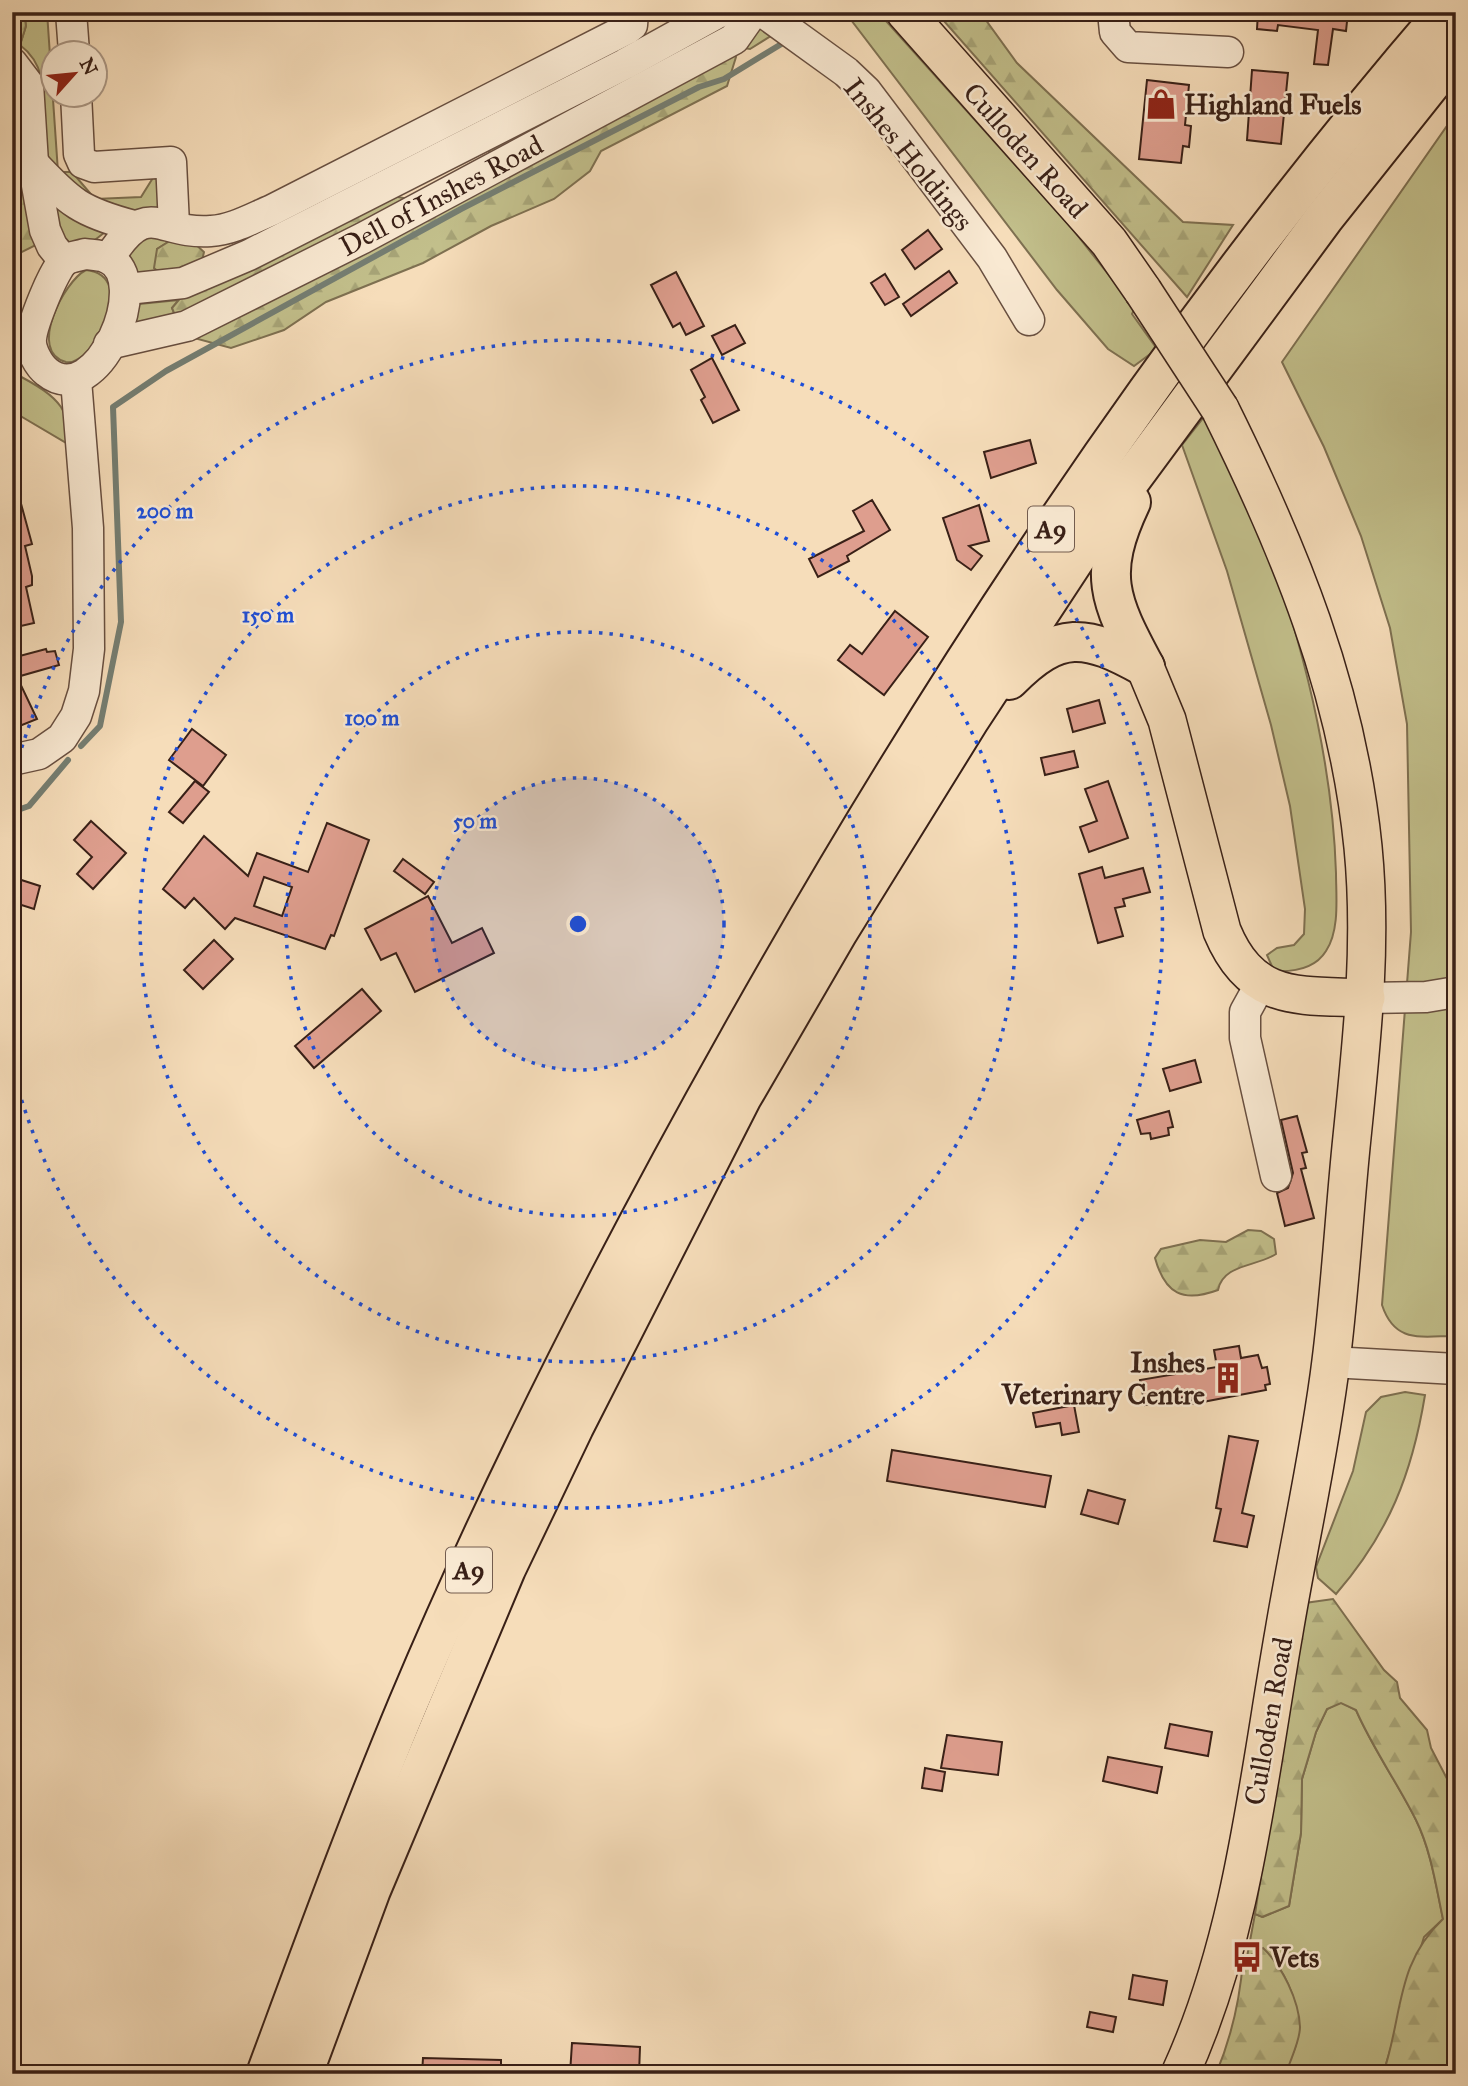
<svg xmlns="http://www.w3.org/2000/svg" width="1468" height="2086" font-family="'IM FELL Great Primer',serif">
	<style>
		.grass { fill: #c2bf8b; stroke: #7e7051; stroke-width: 2 }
		.forest { fill: url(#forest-firs); stroke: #7e7051; stroke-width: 2 }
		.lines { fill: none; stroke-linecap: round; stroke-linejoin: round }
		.stream { stroke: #757e72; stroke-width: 6 }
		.building { fill: #de9e8e; stroke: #392017; stroke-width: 2; fill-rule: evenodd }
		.minor-casing { stroke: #684f40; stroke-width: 33 }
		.major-casing { stroke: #392017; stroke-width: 40 }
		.highway-casing { stroke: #392017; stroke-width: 42 }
		.minor { stroke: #f9e9d2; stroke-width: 30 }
		.major { stroke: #f6ddba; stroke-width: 37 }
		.highway { stroke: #f6ddba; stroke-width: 38 }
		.major-bridge-casing { stroke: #392017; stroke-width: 40; stroke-linecap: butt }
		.major-bridge { stroke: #f6ddba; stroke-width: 37 }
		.ring { fill: none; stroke: #1d4ed8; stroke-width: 3.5; stroke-dasharray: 3.5 7 }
		.labels { text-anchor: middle; stroke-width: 5; stroke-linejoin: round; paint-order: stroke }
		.shield { fill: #f9e9d2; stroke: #735c4f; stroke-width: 2 }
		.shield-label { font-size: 26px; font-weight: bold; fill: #392017 }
		.poi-label { font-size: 28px; font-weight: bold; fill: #392017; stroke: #f9e9d2; text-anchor: start }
		.street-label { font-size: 28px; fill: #392017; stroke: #f9e9d2 }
		.centre { fill: #1d4ed8; stroke: #f9e9d2; stroke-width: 3.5 }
		.ring-label { font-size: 21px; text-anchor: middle; font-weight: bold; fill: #1d4ed8; stroke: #f9e9d2; stroke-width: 5; stroke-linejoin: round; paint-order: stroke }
	</style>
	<defs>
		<pattern id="forest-firs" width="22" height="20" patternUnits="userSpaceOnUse" patternTransform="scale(1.75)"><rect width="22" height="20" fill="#c2bf8b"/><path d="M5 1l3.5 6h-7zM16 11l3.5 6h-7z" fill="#a7a477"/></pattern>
	</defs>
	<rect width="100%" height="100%" fill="#f6ddba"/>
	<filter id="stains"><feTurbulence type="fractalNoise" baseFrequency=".00286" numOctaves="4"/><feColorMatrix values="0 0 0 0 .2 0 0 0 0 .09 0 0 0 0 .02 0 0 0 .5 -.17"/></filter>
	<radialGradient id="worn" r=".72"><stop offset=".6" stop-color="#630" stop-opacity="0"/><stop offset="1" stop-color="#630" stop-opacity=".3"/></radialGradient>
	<!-- grass -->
	<g class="grass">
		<path d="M24,12h23l11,160h14l23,27 46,-2 15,-24h4c7,9 8,26 -1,34 -21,8 -47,9 -68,-1 -87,-41 -16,-120 -71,-161l6,-19z"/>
		<path d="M845,12h33l192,214 65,82 -3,6 25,35 -23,17 -26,-17 -51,-59z"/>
		<path d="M757,24l17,10 -24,15 -7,-1z"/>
		<path d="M1456,113v1223c-35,0 -61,8 -74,-31l29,-373 -4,-208 -17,-96 -29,-92 -37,-89 -42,-85z"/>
		<path d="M55,199l54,30 -18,14h-21l-11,-11z"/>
		<path d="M142,237h34l-19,12 5,26 -25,-1 -8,-20z"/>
		<path d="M86,270c55,6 6,98 -20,92 -39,-10 -2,-81 20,-92z"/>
		<path d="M179,300l-7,8 4,10 -46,7 9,-21z"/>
		<path d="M12,372c64,33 54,40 63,107l-9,-36 -54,-32z"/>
		<path d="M1204,417c18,34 41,67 56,103 10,22 15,47 23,71 29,92 50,185 53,282 0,23 4,57 -10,78 -11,18 -33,21 -52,20l-7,-16 10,-7 17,-3 10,-11 1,-25 -15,-103 -19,-81 -44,-154 -45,-126z"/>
		<path d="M1405,1392l20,3c-13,79 -36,138 -89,199l-18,-16 -2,-11 37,-96 13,-59 15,-15z"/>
		<path d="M1341,1702l15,8c17,39 41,72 60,110 15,31 20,66 27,99l-19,18 -41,137h-107c41,-29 18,-98 -13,-125l-16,8 8,-43 8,3 26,-11 12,-73 1,-54 14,-47 11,-23z"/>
	</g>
	<!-- forest -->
	<g class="forest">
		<path d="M12,12h12l2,14 -6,19h-8z"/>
		<path d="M936,12h44l37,51 166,159 50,3 -46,72z"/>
		<path d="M680,42l34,2 22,13 -9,29 -126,65 -11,20 -36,28 -63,27 -68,37 -97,39 -42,28 -53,18 -48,-13 -11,-27 15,-18 199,-95 35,6 68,-38v-20z"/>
		<path d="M12,107l15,17 9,121 -16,8 -8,-4z"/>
		<path d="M176,237l17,5 11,10 -3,13 -39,10 -8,-7 3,-19z"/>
		<path d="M1248,1230l13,1 13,8 2,15c-20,13 -53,10 -58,36 -35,13 -53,4 -63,-32l6,-9 39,-9 26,2z"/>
		<path d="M1333,1599l51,71 13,12 3,16 27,32 4,18 25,48v278h-73c20,-58 12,-110 60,-155 -7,-33 -12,-69 -27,-99 -19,-38 -43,-71 -60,-110l-15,-7 -14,6 -11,23 -14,47 -1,54 -12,73 -27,11 -7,-3 45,-300 5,-11z"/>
		<path d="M1263,1948c19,18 36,52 37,79 0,12 -7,27 -11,38l-18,9h-55c15,-36 24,-74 27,-114z"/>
	</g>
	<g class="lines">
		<!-- stream -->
		<g class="stream">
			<path d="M81,746l19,-20 21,-104 -8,-215 53,-36 295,-162 238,-122 25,-8 59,-36"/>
			<path d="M12,812l17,-6 39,-46"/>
		</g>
	</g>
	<!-- building -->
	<g class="building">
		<path d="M1258,12h90l-2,19 -13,-2 -5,36 -14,-1 4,-34 -40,-5 -1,6 -20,-2z"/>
		<path d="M1252,70l36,3 -7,71 -34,-4z"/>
		<path d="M1147,80l42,5 -4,40 6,1 -2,21 -6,-1 -2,17 -42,-4z"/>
		<path d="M928,230l14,19 -27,20 -13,-19z"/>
		<path d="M949,271l8,12 -46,33 -8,-12z"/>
		<path d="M676,272l28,54 -18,9 -6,-12 -7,4 -22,-42z"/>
		<path d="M885,274l14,23 -14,8 -14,-22z"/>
		<path d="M735,325l10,18 -23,12 -10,-19z"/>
		<path d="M712,358l27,52 -26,13 -12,-23 4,-3 -14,-27z"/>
		<path d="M1030,440l6,23 -45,15 -7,-26z"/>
		<path d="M17,489l15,55 -7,2 7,30v9l-6,2 8,36 -22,5v-138z"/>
		<path d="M872,500l18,30 -43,26 2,5 -31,16 -9,-18 55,-28 -11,-20z"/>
		<path d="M979,505l10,36 -20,5 13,10 -11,14 -14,-10 -14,-42z"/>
		<path d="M895,611l33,26 -44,58 -46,-35 12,-15 12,9z"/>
		<path d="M46,649l1,3 8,-1 4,14 -42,12 20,42 -25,10v-71z"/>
		<path d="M1099,700l6,23 -32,9 -6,-23z"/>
		<path d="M192,729l34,26 -23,31 -34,-26z"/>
		<path d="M1074,751l4,16 -33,8 -4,-17z"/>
		<path d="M195,781l14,11 -26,31 -14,-11z"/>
		<path d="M1108,781l20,57 -39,14 -9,-25 17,-6 -12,-32z"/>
		<path d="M91,821l35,32 -33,36 -16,-15 15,-17 -18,-17z"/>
		<path d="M327,823l42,17 -35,96 -3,-1 -6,14 -90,-31 -10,11 -31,-31 -9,10 -22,-19 41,-53 44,40 9,-23 51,19zM264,877l28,10 -10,29 -28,-10z"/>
		<path d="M403,859l31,23 -9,12 -31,-23z"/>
		<path d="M1102,867l3,11 38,-10 7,24 -27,7 2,7 -10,2 8,28 -25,7 -19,-69z"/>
		<path d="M12,877l28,9 -6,23 -22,-7z"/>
		<path d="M428,896l24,47 30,-15 12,25 -79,39 -19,-39 -15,7 -16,-31z"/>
		<path d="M214,940l19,19 -30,30 -19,-19z"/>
		<path d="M362,989l19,22 -67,57 -19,-22z"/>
		<path d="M1195,1060l6,22 -31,9 -7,-22z"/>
		<path d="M1169,1111l4,16 -5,1 1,7 -18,4 -1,-6 -9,1 -4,-14z"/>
		<path d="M1297,1116l10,36 -5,1 4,15 -5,1 13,49 -29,8 -8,-33 11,-5 5,-15 -12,-53z"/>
		<path d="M1239,1346l2,12 17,-3 4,13 5,-1 3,17 -5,1 1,5 -74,14 -2,-8 -45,9 -5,-25 77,-13 -3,-17z"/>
		<path d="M1074,1405l5,27 -17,3 -2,-12 -24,4 -3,-14z"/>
		<path d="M1229,1436l29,5 -16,72 12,3 -7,31 -33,-6 7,-32 -5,-1z"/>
		<path d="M892,1450l159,26 -6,31 -158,-26z"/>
		<path d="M1088,1490l37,10 -7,24 -37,-10z"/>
		<path d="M1170,1724l42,8 -4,24 -43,-8z"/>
		<path d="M947,1735l55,7 -4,33 -57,-7z"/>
		<path d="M1108,1757l54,10 -5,26 -54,-12z"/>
		<path d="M925,1768l20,4 -3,19 -20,-3z"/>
		<path d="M1133,1975l34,6 -4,24 -34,-6z"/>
		<path d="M1090,2012l26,5 -3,15 -26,-5z"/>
		<path d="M572,2043l68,4 -1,27h-69z"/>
		<path d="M423,2058l78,2v14h-79z"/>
	</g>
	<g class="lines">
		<defs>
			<g id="minor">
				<path d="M71,12l3,40"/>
				<path d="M763,12l83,60 20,19 126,167 37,62"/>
				<path d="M1113,12l2,20 13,15 100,5"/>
				<path d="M12,63l16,21 5,79 12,67 7,16 12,15"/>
				<path d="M76,94l3,60 4,9 11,4 77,-5 3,63"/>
				<path d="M33,163c37,40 48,49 101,63"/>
				<path d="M85,254c7,1 16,1 22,4 48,19 -10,155 -60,114 -8,-6 -17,-22 -16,-33 1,-14 23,-71 34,-79 5,-3 14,-4 20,-6z"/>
				<path d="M109,258c40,-62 48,-23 102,-27 21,-1 42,-13 61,-21l355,-181 5,-4 1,-13"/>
				<path d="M127,289l56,-6 66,-28 376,-191 94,-52"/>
				<path d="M109,344l78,-18 176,-88 371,-199 19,-27"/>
				<path d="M12,760l27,-6 23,-16 14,-22 8,-25 5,-42 -1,-121 -12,-148"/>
				<path d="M1261,983l-16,29v26l31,138"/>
				<path d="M1366,998l60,-1 30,-5"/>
				<path d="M1331,1362l125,7"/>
			</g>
			<g id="major">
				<path d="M905,12l204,230 34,49"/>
				<path d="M1145,667l22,53 55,211c30,72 76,64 144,67"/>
				<path d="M1180,2074c63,-137 78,-294 104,-442 15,-90 36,-180 47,-271 9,-71 13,-143 20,-214 10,-100 22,-199 12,-300 -16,-158 -73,-297 -143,-438"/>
			</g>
			<g id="highway">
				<path d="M1131,502c-34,72 -22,98 14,165"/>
				<path d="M1009,680c50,-51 77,-46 136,-13"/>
				<path d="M266,2074c46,-124 91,-248 142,-370 96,-228 210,-450 331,-665 203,-362 434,-712 706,-1027"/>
				<path d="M303,2074l68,-184 135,-321 68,-142 168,-330 96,-165 132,-213 126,-192 228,-309 132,-166"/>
			</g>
		</defs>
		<!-- minor casing -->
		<use href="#minor" class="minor-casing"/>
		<!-- major casing -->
		<use href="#major" class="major-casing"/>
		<!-- highway casing -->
		<use href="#highway" class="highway-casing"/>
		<!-- minor -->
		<use href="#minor" class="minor"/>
		<!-- major -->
		<use href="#major" class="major"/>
		<!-- highway -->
		<use href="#highway" class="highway"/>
		<defs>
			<path id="major-bridge" d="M1143,291l77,118"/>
		</defs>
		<!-- major-bridge casing -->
		<use href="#major-bridge" class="major-bridge-casing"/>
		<!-- major-bridge -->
		<use href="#major-bridge" class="major-bridge"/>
	</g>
	<!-- distance rings -->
	<circle cx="578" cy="924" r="146" fill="#1d4ed8" fill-opacity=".12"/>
	<g class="ring">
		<circle cx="578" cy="924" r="146"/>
		<circle cx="578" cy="924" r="292"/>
		<circle cx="578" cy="924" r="438"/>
		<path d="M13 778A584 584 0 1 1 13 1070"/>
	</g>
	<!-- icons -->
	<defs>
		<symbol id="shop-bare" viewBox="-9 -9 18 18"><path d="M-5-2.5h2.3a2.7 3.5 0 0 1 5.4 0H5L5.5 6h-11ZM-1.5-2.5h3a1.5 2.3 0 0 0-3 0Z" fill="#8f2418" stroke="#f9e9d2" stroke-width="2.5" paint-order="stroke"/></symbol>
		<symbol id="building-bare" viewBox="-9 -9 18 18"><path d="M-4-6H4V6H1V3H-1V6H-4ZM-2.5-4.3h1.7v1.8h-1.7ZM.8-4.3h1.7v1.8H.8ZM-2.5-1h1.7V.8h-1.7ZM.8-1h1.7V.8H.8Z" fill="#8f2418" stroke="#f9e9d2" stroke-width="2.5" paint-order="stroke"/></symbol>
		<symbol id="bus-bare" viewBox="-9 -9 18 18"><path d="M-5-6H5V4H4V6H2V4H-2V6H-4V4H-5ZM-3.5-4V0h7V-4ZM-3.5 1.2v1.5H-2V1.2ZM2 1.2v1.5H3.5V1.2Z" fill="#8f2418" stroke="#f9e9d2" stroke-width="2.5" paint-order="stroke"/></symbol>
	</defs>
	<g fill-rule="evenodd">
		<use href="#shop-bare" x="1139" y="82" width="44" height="44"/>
		<use href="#building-bare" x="1206" y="1356" width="44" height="44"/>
		<use href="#bus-bare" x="1225" y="1935" width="44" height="44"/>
	</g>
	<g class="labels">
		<!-- shield labels -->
		<g class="shield">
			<rect x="1028" y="506.5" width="46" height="45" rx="5"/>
			<rect x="446" y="1547.5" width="46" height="45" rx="5"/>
		</g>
		<g class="shield-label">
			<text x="1051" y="538">A9</text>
			<text x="469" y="1579">A9</text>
		</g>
		<!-- poi labels -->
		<g class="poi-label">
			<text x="1184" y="114">Highland Fuels</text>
			<text x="1205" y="1372" text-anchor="end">Inshes<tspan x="1205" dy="32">Veterinary Centre</tspan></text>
			<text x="1270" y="1967">Vets</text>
		</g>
		<!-- street labels -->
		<g class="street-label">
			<text transform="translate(1026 150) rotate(48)" y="10">Culloden Road</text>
			<text transform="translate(909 154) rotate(51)" y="10">Inshes Holdings</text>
			<text transform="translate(441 195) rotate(-28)" y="10">Dell of Inshes Road</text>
			<text transform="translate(1268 1721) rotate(-80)" y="10">Culloden Road</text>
		</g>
	</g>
	<circle cx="578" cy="924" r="10" class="centre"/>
	<g class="ring-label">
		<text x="165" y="518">200 m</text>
		<text x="268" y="622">150 m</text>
		<text x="372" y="725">100 m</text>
		<text x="475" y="828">50 m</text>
	</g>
	<!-- margin -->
	<rect width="1468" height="2086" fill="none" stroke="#f6ddba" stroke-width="42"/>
	<rect x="14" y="14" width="1440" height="2058" fill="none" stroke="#392017" stroke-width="3.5"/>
	<rect x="21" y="21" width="1426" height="2044" fill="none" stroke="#392017" stroke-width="2"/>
	<!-- north arrow -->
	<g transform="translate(74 74) rotate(63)"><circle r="33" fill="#f9e9d2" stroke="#ac9987" stroke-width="2"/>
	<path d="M0-5L12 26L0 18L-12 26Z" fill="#8f2418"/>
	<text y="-10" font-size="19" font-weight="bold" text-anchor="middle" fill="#392017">N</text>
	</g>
	<rect width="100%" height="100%" filter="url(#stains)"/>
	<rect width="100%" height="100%" fill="url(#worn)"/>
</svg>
